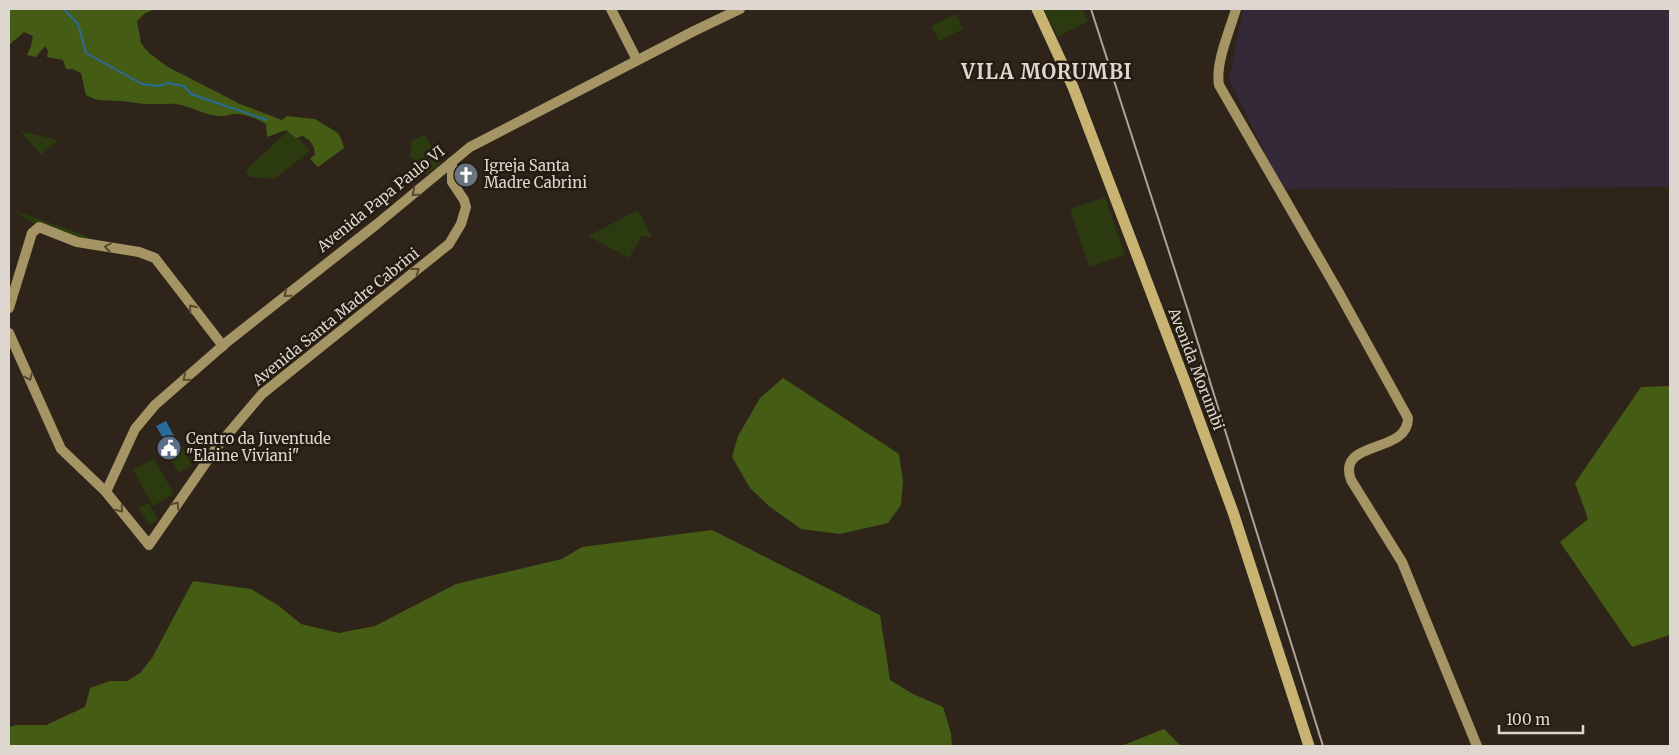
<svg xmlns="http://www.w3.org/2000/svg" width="1679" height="755" font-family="Merriweather,serif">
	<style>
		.industrial { fill: #342938 }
		.green { fill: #2b3a0f }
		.forest { fill: #445c14 }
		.water { fill: #296b9b }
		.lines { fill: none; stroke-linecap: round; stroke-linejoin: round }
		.stream { stroke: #296b9b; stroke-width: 2 }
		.secondary { stroke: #a59464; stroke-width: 10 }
		.primary { stroke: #c8b373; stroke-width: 11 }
		.rail { stroke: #aba39c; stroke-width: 2 }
		.oneway { stroke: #584b32 }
		.labels { text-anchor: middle; stroke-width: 5; stroke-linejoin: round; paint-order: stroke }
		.poi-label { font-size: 15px; fill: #ddd7d0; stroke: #241b11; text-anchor: start }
		.street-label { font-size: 15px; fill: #ddd7d0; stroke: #241b11 }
		.district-label { font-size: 20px; font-weight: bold; letter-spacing: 1px; fill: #ddd7d0; stroke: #241b11 }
	</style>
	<rect width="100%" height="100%" fill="#2e241a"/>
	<!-- industrial -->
	<path class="industrial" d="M1243,9h427v178l-387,2 -54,-109z"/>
	<!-- green -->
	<g class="green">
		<path d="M1044,9h38l6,12 -30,16z"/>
		<path d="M956,14l7,15 -24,12 -8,-15z"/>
		<path d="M290,129l20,22 -36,28 -23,-2 -5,-5 2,-4z"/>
		<path d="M20,131l38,9 -17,15z"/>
		<path d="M425,134l16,29 -15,12 -7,-12 -9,-7 1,-15z"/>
		<path d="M1105,197l20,58 -36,12 -19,-58z"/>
		<path d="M13,210l74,26 2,3 -7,2 -48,-17z"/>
		<path d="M638,210l14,27 -2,1 -2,-2h-6l-13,22 -41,-22z"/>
		<path d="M180,443l12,22 -13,8 -13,-22z"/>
		<path d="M154,458l20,36 -21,12 -20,-36z"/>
		<path d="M149,503l9,17 -9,5 -10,-17z"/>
	</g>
	<!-- forest -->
	<g class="forest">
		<path d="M9,9h146l-11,5 -7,7 4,22 8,10 19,14 72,37 42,16 5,-4 28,3 23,14 4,8 2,7 -26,19 -8,-8 5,-5c-1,-10 -4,-13 -12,-18l-7,2 -10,-8 -19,7 -1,-13c-10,-6 -20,-10 -33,-10 -5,1 -10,3 -15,2 -13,-1 -24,-8 -37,-11 -11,-3 -23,0 -35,-1 -9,0 -18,-3 -27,-3 -13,-1 -21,1 -33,-6l-5,-22 -9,-4h-6l-3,-9 -16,-3 1,-6 -3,-5 -9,11 -9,-2 4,-9 2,-10 -9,-4 -15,13z"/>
		<path d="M783,378l116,76 4,27 -2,24 -13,18 -48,11 -39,-5 -31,-22 -20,-19 -18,-31 6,-21 22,-38z"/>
		<path d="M1670,386v249l-38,12 -72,-105 28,-23 -13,-36 66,-96z"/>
		<path d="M712,530l168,85 10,65 23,14 30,13 8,26 1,13h-943v-19l8,-2h29l39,-18 5,-19 20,-7h17l13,-8 12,-15 41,-77 58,8 28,17 22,18 38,9 36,-7 81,-42 106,-25 20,-12z"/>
		<path d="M1164,729l17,17h-60z"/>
	</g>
	<!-- water -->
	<path class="water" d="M166,421l10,19 -9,5 -11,-19z"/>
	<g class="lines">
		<!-- stream -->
		<path class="stream" d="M64,9l14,15 8,29 56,31 17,2 9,-3 16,3 7,8 76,26"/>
		<!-- secondary -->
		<g class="secondary">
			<path d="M611,9l26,51"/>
			<path d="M1236,9c-6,21 -21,54 -17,76l119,206 70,127c0,37 -72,21 -57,62l51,82 75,184"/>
			<path d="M9,308l19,-62 4,-13 7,-6 38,15 62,10 16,6 68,88"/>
			<path d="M9,333l52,116 45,43 43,53 67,-97 46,-54 187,-150 12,-20 5,-17 -2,-7 -12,-18v-20"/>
			<path d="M106,492l29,-63 20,-24 72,-63 150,-118 93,-77 224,-116 46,-22"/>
		</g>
		<!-- primary -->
		<path class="primary" d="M1037,9l36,78 114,300 46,125 76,234"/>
		<!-- rail -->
		<path class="rail" d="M1091,9l98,305 134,432"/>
	</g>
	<!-- one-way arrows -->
	<defs><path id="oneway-chevron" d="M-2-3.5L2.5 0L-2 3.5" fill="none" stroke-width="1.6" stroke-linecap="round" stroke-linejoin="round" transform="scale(1.25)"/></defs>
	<g class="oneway">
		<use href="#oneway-chevron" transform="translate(415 193) rotate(141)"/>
		<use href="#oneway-chevron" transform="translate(108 247) rotate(-171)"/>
		<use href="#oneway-chevron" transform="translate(416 271) rotate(-38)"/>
		<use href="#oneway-chevron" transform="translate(287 294) rotate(141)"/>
		<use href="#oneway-chevron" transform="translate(192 308) rotate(-129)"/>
		<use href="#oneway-chevron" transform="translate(29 377) rotate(66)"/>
		<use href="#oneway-chevron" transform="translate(186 378) rotate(139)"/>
		<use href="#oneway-chevron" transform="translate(176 505) rotate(-55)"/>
		<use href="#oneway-chevron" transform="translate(120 509) rotate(51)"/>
	</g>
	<!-- icons -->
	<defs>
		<symbol id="church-disc" viewBox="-11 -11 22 22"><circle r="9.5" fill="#6b7280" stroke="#241b11"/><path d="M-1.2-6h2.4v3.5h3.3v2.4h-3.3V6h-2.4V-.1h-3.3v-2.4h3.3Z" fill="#fff"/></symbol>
		<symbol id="civic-disc" viewBox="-11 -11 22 22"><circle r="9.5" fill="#5c6f8a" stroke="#241b11"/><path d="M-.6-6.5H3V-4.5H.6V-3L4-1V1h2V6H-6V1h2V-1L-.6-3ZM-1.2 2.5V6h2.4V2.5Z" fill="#fff"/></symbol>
	</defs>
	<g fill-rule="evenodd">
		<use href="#church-disc" x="452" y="161" width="28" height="28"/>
		<use href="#civic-disc" x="155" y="434" width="28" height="28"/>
	</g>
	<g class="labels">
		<!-- poi labels -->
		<g class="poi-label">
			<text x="484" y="171">Igreja Santa<tspan x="484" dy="17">Madre Cabrini</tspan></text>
			<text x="186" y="444">Centro da Juventude<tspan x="186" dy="17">"Elaine Viviani"</tspan></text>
		</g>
		<!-- street labels -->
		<g class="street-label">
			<text transform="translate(381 199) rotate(-39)" y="5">Avenida Papa Paulo VI</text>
			<text transform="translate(336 317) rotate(-39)" y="5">Avenida Santa Madre Cabrini</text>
			<text transform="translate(1196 369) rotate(69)" y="5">Avenida Morumbi</text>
		</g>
		<!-- district labels -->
		<g class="district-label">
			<text x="1047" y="79">VILA MORUMBI</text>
		</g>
	</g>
	<!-- border -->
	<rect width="1679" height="755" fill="none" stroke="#ddd7d0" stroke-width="20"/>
	<!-- scale -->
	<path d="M1499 725v8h84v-8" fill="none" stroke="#ddd7d0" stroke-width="2.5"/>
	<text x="1506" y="725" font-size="15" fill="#ddd7d0" stroke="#241b11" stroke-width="4" paint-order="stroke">100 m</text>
</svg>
